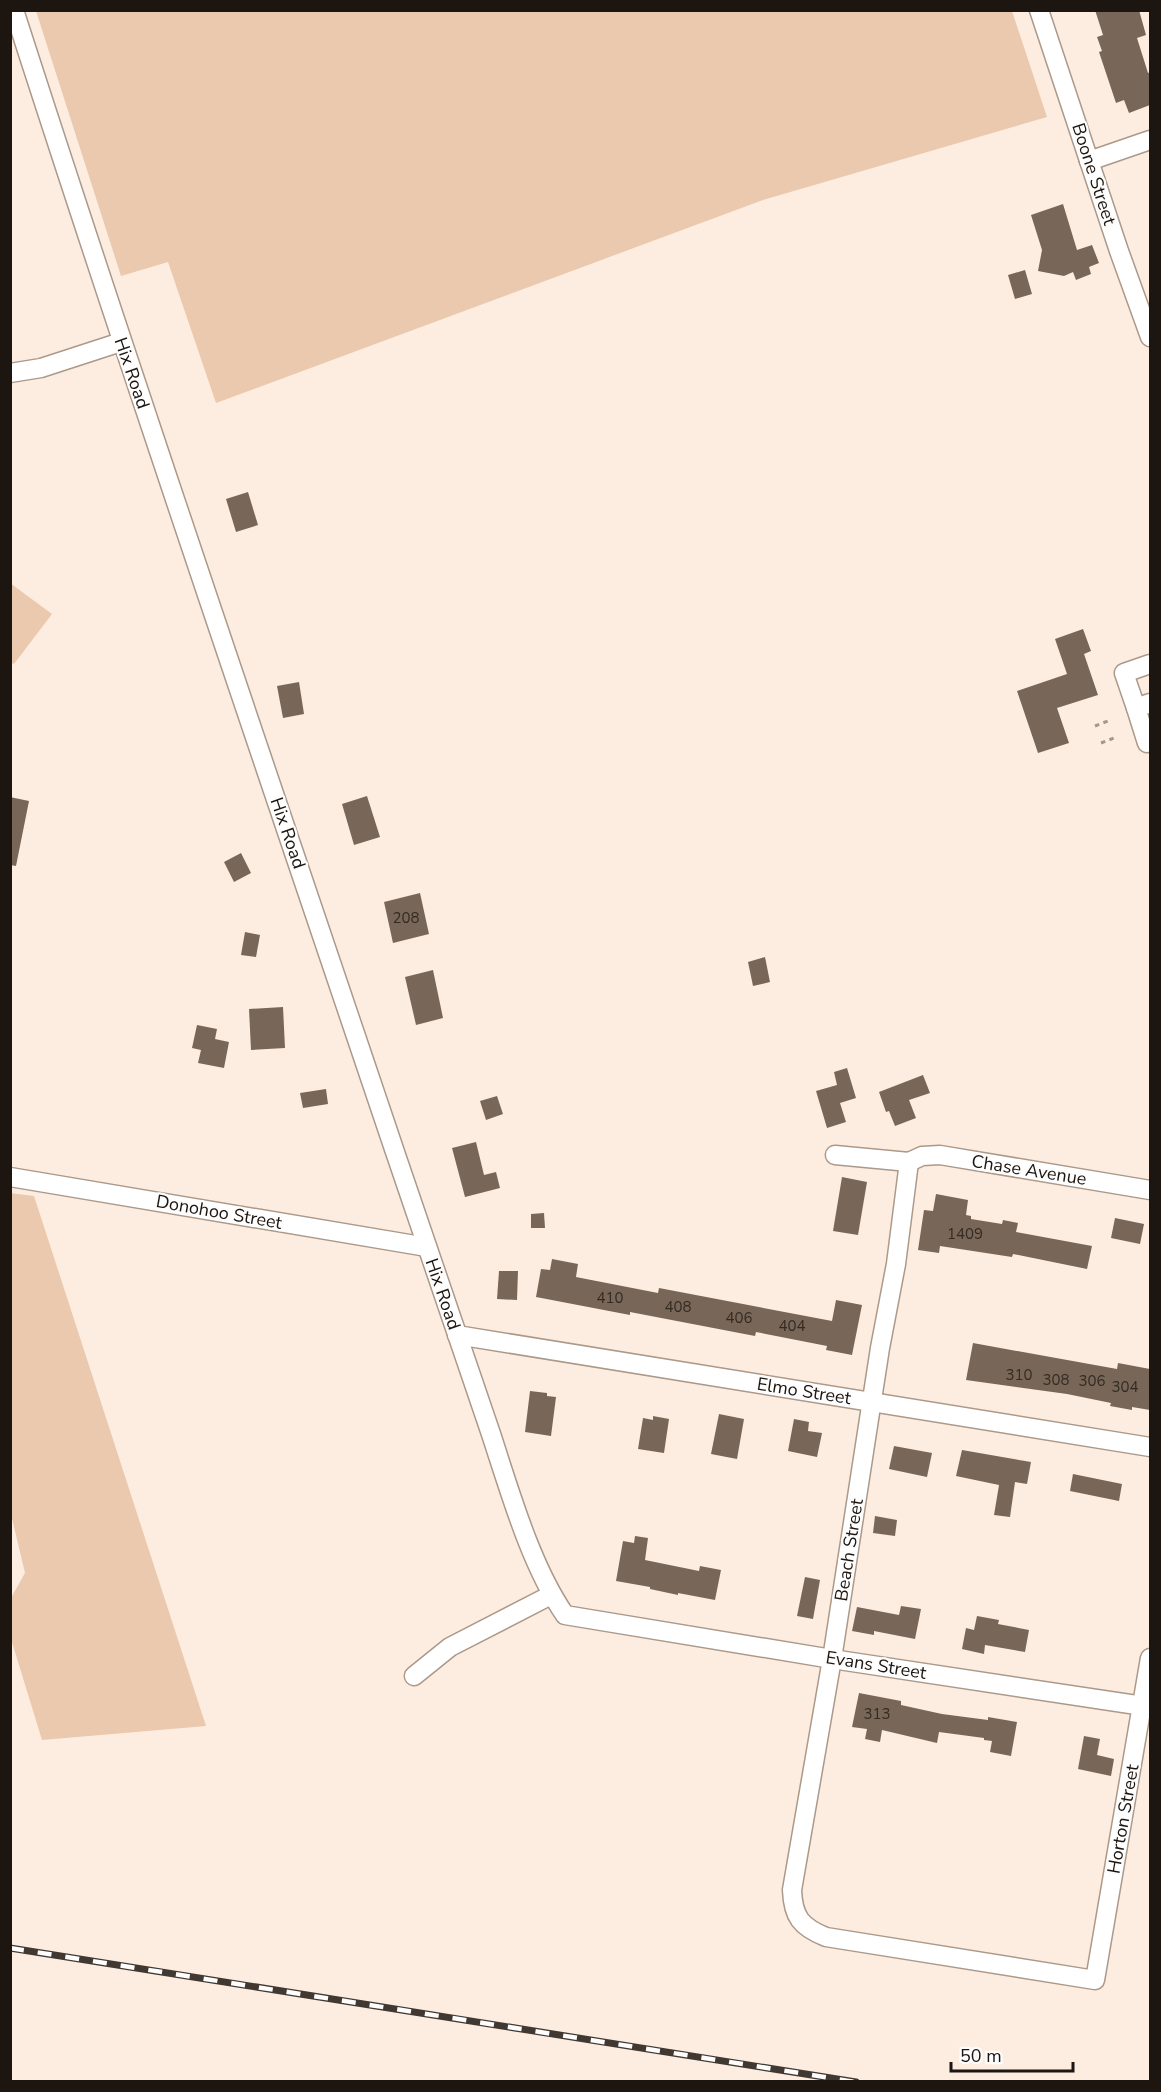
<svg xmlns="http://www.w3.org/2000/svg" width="1161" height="2092" font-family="'Nunito Sans',sans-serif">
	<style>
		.green { fill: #eac9ae }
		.building { fill: #786759 }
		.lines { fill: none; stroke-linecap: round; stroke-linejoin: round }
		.minor-casing { stroke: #ab998a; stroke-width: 21 }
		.path { stroke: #a3978d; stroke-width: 3; stroke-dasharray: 4.5 4.5; stroke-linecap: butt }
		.minor { stroke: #fff; stroke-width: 18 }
		.rail-casing { stroke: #403831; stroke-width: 7 }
		.rail { stroke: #fdfdfd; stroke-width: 4.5; stroke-dasharray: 14; stroke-linecap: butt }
		.labels { text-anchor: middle; stroke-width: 4.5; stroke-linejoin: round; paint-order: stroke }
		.number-label { font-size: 15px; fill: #332a22 }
		.street-label { font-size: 18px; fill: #1c1510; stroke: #fdfdfd }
	</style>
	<rect width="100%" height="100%" fill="#fdede0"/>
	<!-- green -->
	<g class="green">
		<path d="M36,11h976l35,106 -284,83 -547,203 -48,-141 -47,14z"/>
		<path d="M10,583l42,31 -38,50 -4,-2z"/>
		<path d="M10,1193l24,3 172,530 -164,14 -31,-101v-41l14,-25 -15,-63z"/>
	</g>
	<!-- building -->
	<g class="building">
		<path d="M1095,10h44l7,25 -9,3 11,35 2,-1v33l-21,8 -5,-13 -8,3 -17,-51 3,-1 -5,-14 6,-2z"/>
		<path d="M1063,204l14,46 15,-5 7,18 -10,4 2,7 -15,6 -3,-8 -9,4 -26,-5 4,-21 -11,-35z"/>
		<path d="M1025,270l7,24 -17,5 -7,-24z"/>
		<path d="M248,492l10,33 -22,7 -10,-33z"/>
		<path d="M1083,629l8,22 -7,3 14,41 -41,13 12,35 -31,10 -21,-62 50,-17 -12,-35z"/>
		<path d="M299,682l5,32 -21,4 -6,-32z"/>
		<path d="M367,796l13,41 -26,8 -12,-41z"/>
		<path d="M10,797l19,4 -13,65 -6,-1z"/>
		<path d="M241,853l10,20 -17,9 -10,-20z"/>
		<path d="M420,893l9,41 -36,9 -9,-41z"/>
		<path d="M245,932l15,3 -4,22 -15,-2z"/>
		<path d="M765,957l5,25 -17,4 -5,-24z"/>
		<path d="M433,970l10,48 -27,7 -11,-48z"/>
		<path d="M283,1007l2,41 -34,2 -2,-41z"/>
		<path d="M197,1025l20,4 -2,10 14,3 -5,26 -26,-5 3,-13 -9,-2z"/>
		<path d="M847,1068l9,30 -16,5 6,19 -19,6 -11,-37 21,-6 -3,-13z"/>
		<path d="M923,1075l7,18 -21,7 7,18 -21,8 -6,-15 -3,1 -7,-20z"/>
		<path d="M326,1089l2,15 -25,4 -3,-15z"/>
		<path d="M497,1096l6,18 -17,6 -6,-19z"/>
		<path d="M476,1142l8,33 12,-3 4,16 -35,9 -13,-49z"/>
		<path d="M842,1177l25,5 -9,53 -25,-4z"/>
		<path d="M936,1194l32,6 -2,15 5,1v3l31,5 1,-4 15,3 -2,9 76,14 -5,23 -74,-15 -1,3 -72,-11 -1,7 -21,-3 6,-40 9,1z"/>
		<path d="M544,1213l1,15h-14v-14z"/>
		<path d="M1115,1218l29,6 -4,20 -29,-6z"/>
		<path d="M552,1259l26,5 -2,13 82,16 1,-5 173,33 4,-21 26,5 -10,50 -26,-5 1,-4 -71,-14 -1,4 -125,-24v3l-94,-18 5,-28 9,1z"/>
		<path d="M499,1271h19l-1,29 -20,-1z"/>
		<path d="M973,1343l144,26 1,-6 32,6v41l-18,-3v3l-22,-4 1,-3 -44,-9 -101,-14z"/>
		<path d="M530,1391l17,2v3l9,1 -5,39 -26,-4z"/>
		<path d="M719,1414l25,5 -7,40 -26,-5z"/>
		<path d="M653,1416l16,3 -5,34 -26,-4 5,-31 10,2z"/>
		<path d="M794,1419l15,3 -1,9 14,2 -5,24 -29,-6z"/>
		<path d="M894,1446l38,7 -5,24 -38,-8z"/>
		<path d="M962,1450l69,12 -4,22 -12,-2 -5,35 -16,-2 5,-30 -43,-9z"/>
		<path d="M1073,1474l49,10 -3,17 -49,-10z"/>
		<path d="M875,1516l22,4 -2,16 -22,-3z"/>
		<path d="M635,1536l13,2 -3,22 54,11 1,-5 21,4 -6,30 -37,-7v2l-28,-6v-2l-34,-6 7,-40 11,2z"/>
		<path d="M805,1577l15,3 -7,39 -16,-3z"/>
		<path d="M901,1606l20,3 -6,30 -41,-8v4l-22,-4 5,-24 42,8z"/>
		<path d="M977,1616l22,4 -1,4 31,6 -4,22 -40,-7 -1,9 -22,-5 4,-21 8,2z"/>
		<path d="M859,1693l42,8v4l41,9 46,6v-3l29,5 -6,34 -21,-4 2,-11 -8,-1v-2l-45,-6 -2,11 -55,-13 -2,12 -15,-3 2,-10 -15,-2z"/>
		<path d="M1084,1736l16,3 -3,16 17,4 -3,17 -33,-7z"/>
	</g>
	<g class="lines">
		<defs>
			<g id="minor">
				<path d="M14,10c123,382 253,762 381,1142 32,94 64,188 96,282 19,58 40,132 74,181l267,44 318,48"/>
				<path d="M1039,10l80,241 31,86"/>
				<path d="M1089,161l61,-21"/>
				<path d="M10,373l31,-5 80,-26"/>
				<path d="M1150,664l-26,9 12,35 14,-5"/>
				<path d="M1136,708l11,35 3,-1"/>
				<path d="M835,1155l74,7"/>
				<path d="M909,1162l-13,102 -16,84 -48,311 -40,231c1,27 9,37 34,47l269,43 55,-322"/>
				<path d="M909,1162l13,-6 18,-1 210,35"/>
				<path d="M10,1177l417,70"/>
				<path d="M457,1335l693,112"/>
				<path d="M414,1676l36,-29 101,-52"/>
			</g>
		</defs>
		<!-- minor casing -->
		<use href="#minor" class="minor-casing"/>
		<!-- path -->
		<g class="path">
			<path d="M1095,726l13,-5"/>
			<path d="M1101,743l13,-5"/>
		</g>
		<!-- minor -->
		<use href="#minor" class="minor"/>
		<defs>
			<path id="rail" d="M10,1948l846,134"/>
		</defs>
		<!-- rail casing -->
		<use href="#rail" class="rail-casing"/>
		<!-- rail -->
		<use href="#rail" class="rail"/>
	</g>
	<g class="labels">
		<!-- number labels -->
		<g class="number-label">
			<text x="406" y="923">208</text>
			<text x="965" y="1239">1409</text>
			<text x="610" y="1303">410</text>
			<text x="678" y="1312">408</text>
			<text x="739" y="1323">406</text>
			<text x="792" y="1331">404</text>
			<text x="1019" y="1380">310</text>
			<text x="1056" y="1385">308</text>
			<text x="1092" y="1386">306</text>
			<text x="1125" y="1392">304</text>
			<text x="877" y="1719">313</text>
		</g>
		<!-- street labels -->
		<g class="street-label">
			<text transform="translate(1094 174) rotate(72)" y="6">Boone Street</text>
			<text transform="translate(132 373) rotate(71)" y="6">Hix Road</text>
			<text transform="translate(288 833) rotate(71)" y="6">Hix Road</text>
			<text transform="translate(1029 1170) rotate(9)" y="6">Chase Avenue</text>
			<text transform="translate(219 1212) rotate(10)" y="6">Donohoo Street</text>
			<text transform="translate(443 1294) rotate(71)" y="6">Hix Road</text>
			<text transform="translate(804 1391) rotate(9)" y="6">Elmo Street</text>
			<text transform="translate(849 1550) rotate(-81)" y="6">Beach Street</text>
			<text transform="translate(876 1665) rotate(9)" y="6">Evans Street</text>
			<text transform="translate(1123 1819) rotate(-80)" y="6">Horton Street</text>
		</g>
	</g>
	<!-- border -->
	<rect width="1161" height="2092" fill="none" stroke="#1c1510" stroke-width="24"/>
	<!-- scale -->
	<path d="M951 2062v9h122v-9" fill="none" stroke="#1c1510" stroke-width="3"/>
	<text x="960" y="2062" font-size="18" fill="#1c1510" stroke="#fdfdfd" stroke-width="4.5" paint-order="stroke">50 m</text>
</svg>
